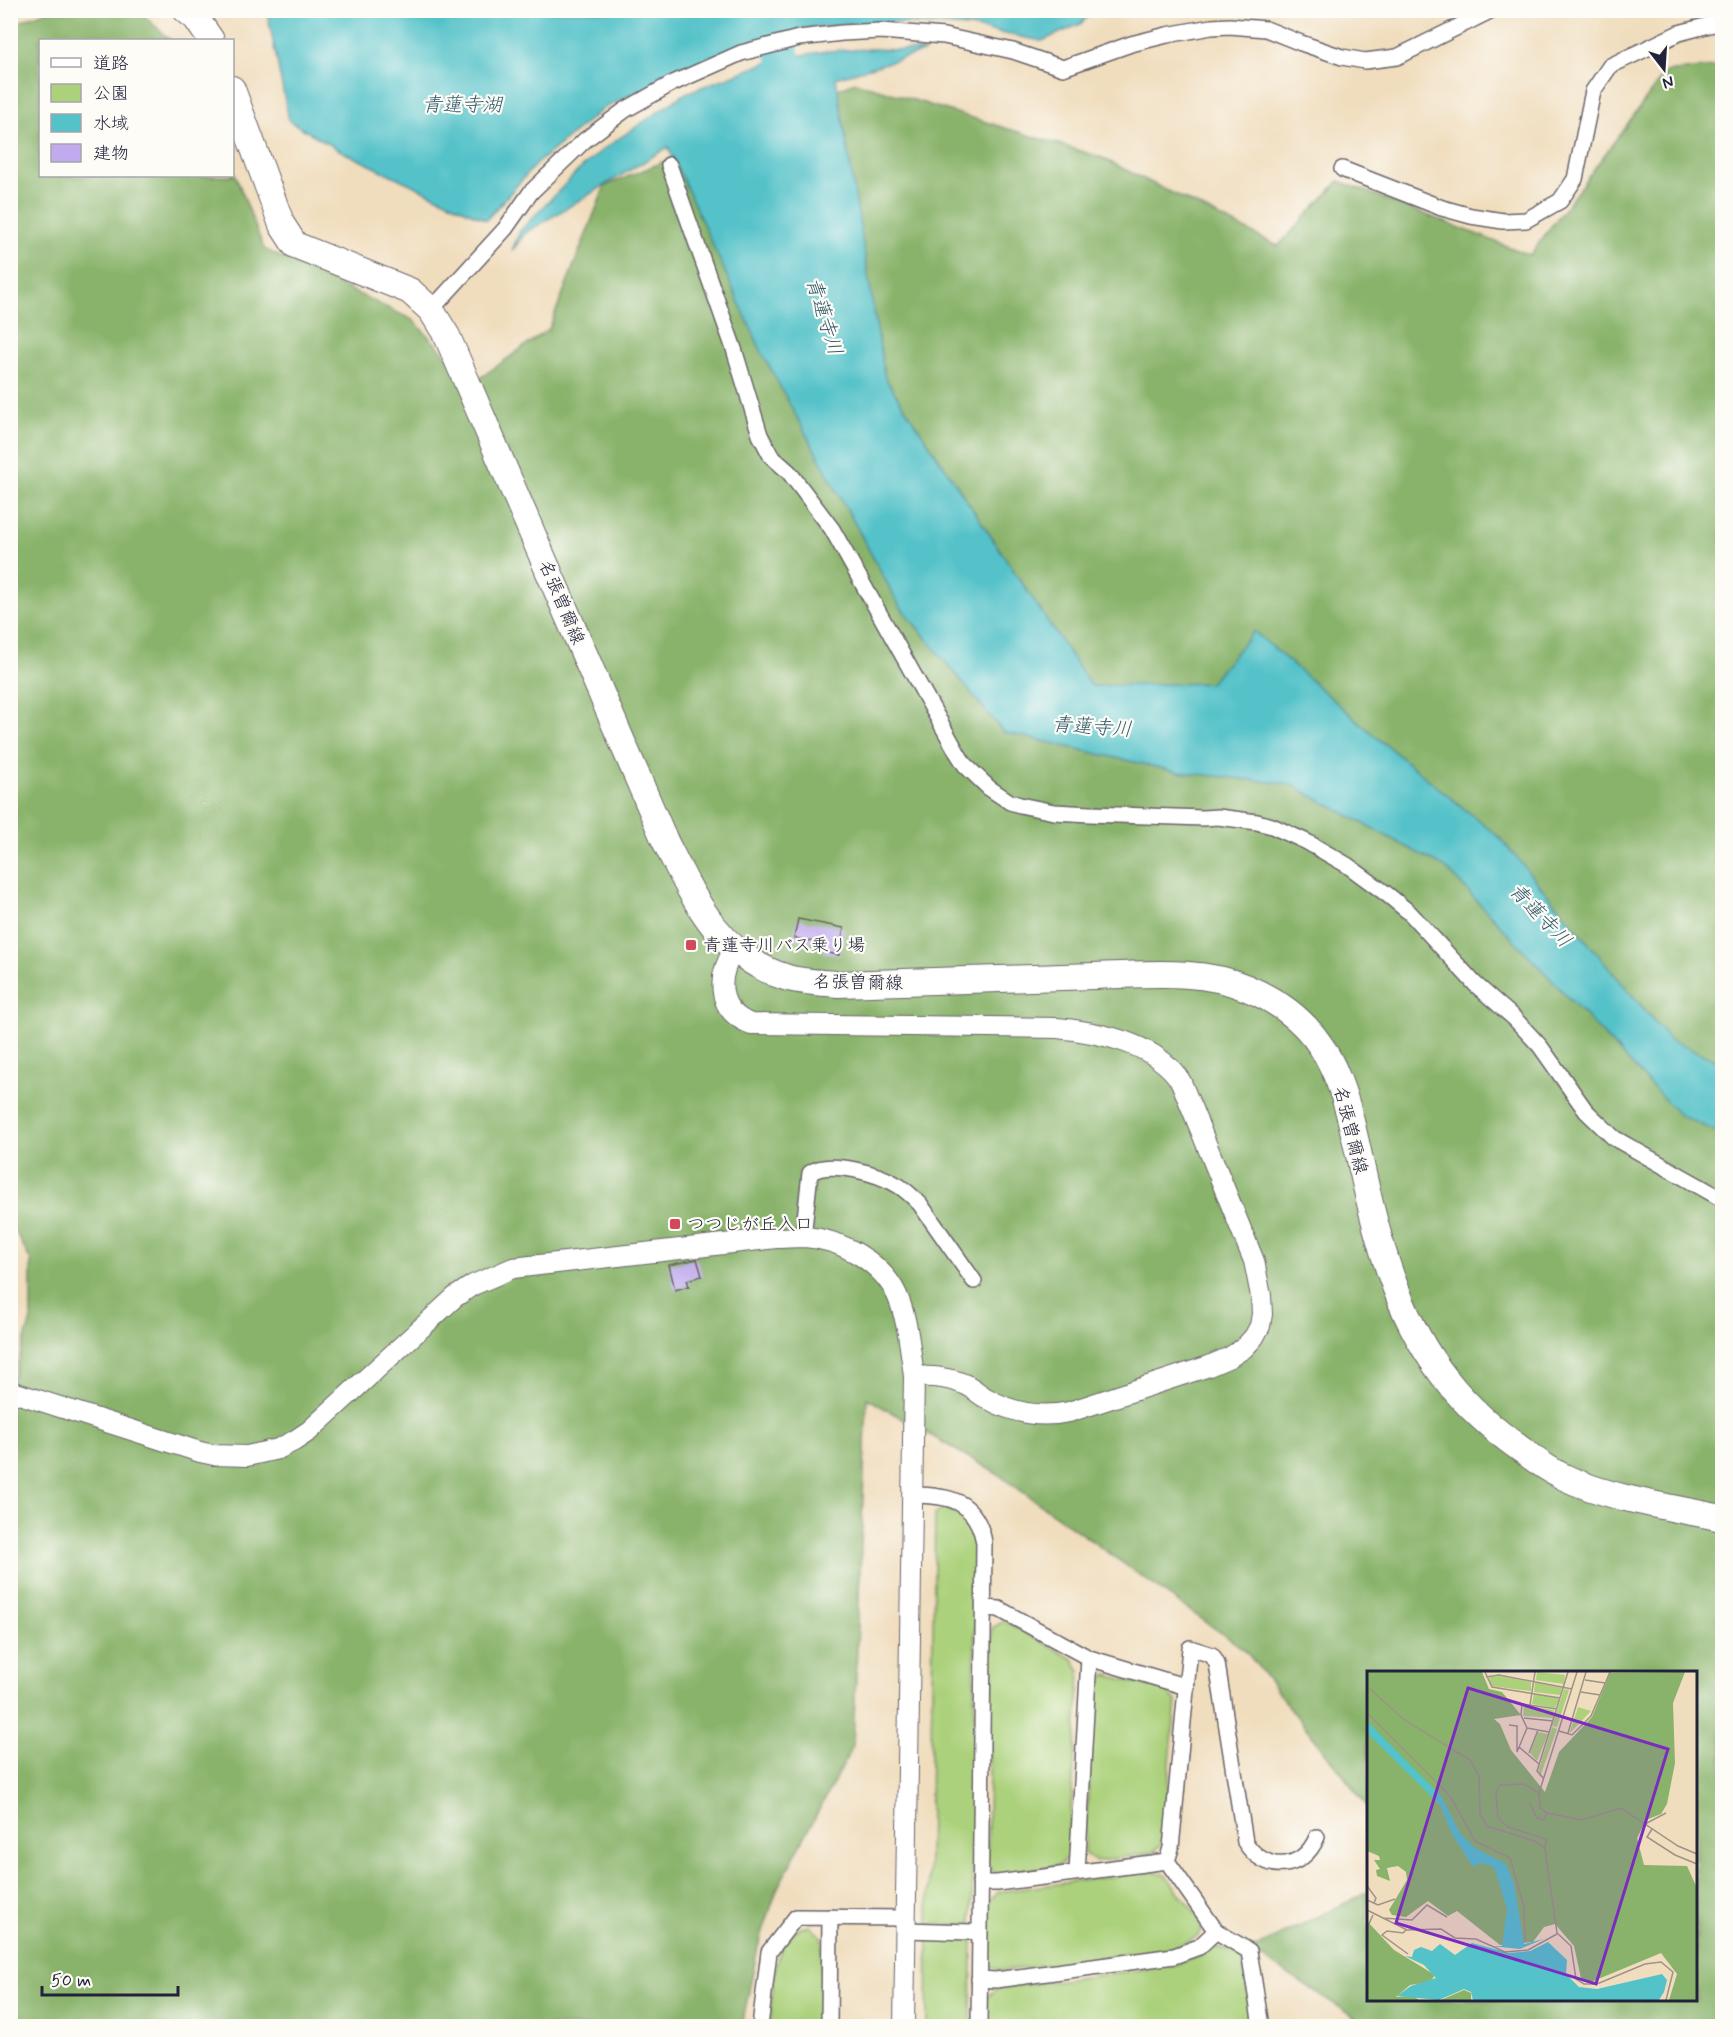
<svg xmlns="http://www.w3.org/2000/svg" width="1733" height="2037" font-family="Mynerve,'Klee One',sans-serif">
	<style>
		.green { fill: #acd17b; stroke: #677a5b; stroke-width: 1.5 }
		.forest { fill: #89b36b; stroke: #566a53; stroke-width: 1.5 }
		.water { fill: #54c2c9; stroke: #3b7282; stroke-width: 1.5 }
		.lines { fill: none; stroke-linecap: round; stroke-linejoin: round }
		.river { stroke: #54c2c9; stroke-width: 33 }
		.building { fill: #c1abee }
		.minor-casing { stroke: #6a6368; stroke-width: 18 }
		.tertiary-casing { stroke: #6a6368; stroke-width: 22 }
		.primary-casing { stroke: #6a6368; stroke-width: 28 }
		.minor { stroke: #fff; stroke-width: 15 }
		.tertiary { stroke: #fff; stroke-width: 20 }
		.primary { stroke: #fff; stroke-width: 26 }
		.poi-dot { fill: #d1495b; stroke: #fdfcf7; stroke-width: 2 }
		.labels { text-anchor: middle; stroke-width: 4.5; stroke-linejoin: round; paint-order: stroke }
		.street-label { font-size: 18px; fill: #22223b; stroke: #fdfcf7 }
		.poi-label { font-size: 18px; fill: #22223b; stroke: #fdfcf7; text-anchor: start }
		.water-label { font-size: 20px; font-style: italic; fill: #345a6d; stroke: #fdfcf7 }
		.inset-road { fill: none; stroke: #9e9289; stroke-width: 1.5 }
		.view { fill: #7b2cbf; fill-opacity: 0.15; stroke: #7b2cbf; stroke-width: 3 }
		.inset-edge { fill: none; stroke: #22223b; stroke-width: 3 }
	</style>
	<rect width="100%" height="100%" fill="#fdfcf7"/>
	<filter id="ink" filterUnits="userSpaceOnUse"><feTurbulence type="fractalNoise" baseFrequency=".0167" numOctaves="2"/><feDisplacementMap in="SourceGraphic" scale="12" xChannelSelector="R" yChannelSelector="G"/><feConvolveMatrix kernelMatrix="1 2 1 2 8 2 1 2 1" color-interpolation-filters="sRGB"/></filter>
	<filter id="wash" filterUnits="userSpaceOnUse"><feTurbulence type="fractalNoise" baseFrequency=".008" numOctaves="4" result="noise"/><feDisplacementMap in="SourceGraphic" scale="24" xChannelSelector="R" yChannelSelector="G"/><feGaussianBlur stdDeviation="1.35" result="paint"/><feColorMatrix in="noise" values="0 0 0 0 0 0 0 0 0 0 0 0 0 0 0 0 0 1.4 0 .05"/><feComposite in="paint" operator="in"/></filter>
	<g filter="url(#wash)">
		<rect width="100%" height="100%" fill="#f0ddbd"/>
		<!-- green -->
		<g class="green">
			<path d="M943,1508c18,3 25,18 33,32l-4,385 -44,-1 7,-409z"/>
			<path d="M1004,1621l69,38 7,12 -12,185 -9,10 -61,9 -11,-9 5,-238z"/>
			<path d="M1107,1675l59,16 10,10 -14,143 -8,8 -58,10 -12,-9 12,-172z"/>
			<path d="M1155,1871l10,4 38,48 -5,13 -23,12 -175,23 -13,-8 1,-60 10,-11z"/>
			<path d="M811,1926l11,11 -2,89h-50c3,-30 -1,-97 41,-100z"/>
			<path d="M928,1938l44,1 -1,87h-44z"/>
			<path d="M1212,1947c13,1 21,3 30,12l11,66 -2,1h-264l-1,-27 10,-10 179,-24 27,-10z"/>
		</g>
		<!-- forest -->
		<path class="forest" d="M47,11h92l31,29h-130v136h192l1,-7 31,80 149,71 60,63 76,-54 56,-143 250,-104 245,75 178,89 61,-65 191,74 136,-183 56,-6v1960h-353l-119,-76 118,-58v108h328v-328h-328v135l-123,-157 -246,-175 -132,-77 -14,348 -76,143 -19,58 -16,79h-731l-1,-638 21,-68v-59l-21,-39 1,-1197z"/>
		<!-- water -->
		<g class="water">
			<path d="M267,11h827l-14,13 -38,17 -72,-14 -82,-5 -83,6 -108,35 -93,45 -68,56 -50,56 -143,-68 -54,-31z"/>
			<path d="M871,49l55,2 -90,27 49,300 206,308 119,-3 44,-52 121,105 125,102 170,202 52,23v71l-43,-19 -233,-247 -156,-84 -113,-12 -174,-40 -104,-127 -136,-250 -95,-208 -143,86 -13,18 8,-20 58,-60 24,-21 84,-57 88,-33 52,-9z"/>
		</g>
		<g class="lines">
			<!-- river -->
			<path class="river" d="M773,10l7,23 9,70"/>
		</g>
		<g id="blocks">
			<!-- building -->
			<g class="building">
				<path d="M798,919l46,9 -5,27 -16,-3 2,-8 -31,-6z"/>
				<path d="M697,1259l5,17 -15,4 2,6 -14,4 -6,-25z"/>
			</g>
		</g>
	</g>
	<g filter="url(#ink)">
		<use href="#blocks" fill-opacity="0" stroke="#6a6368" stroke-width="1.5"/>
		<g class="lines">
			<defs>
				<g id="minor">
					<path d="M669,165l65,184 26,86 11,21 18,16 43,57 126,225 7,11 24,23 21,14 10,3 34,7 36,2 113,4 15,-1 39,5 15,4 35,16 40,23 41,30 22,18 65,71 39,34 26,28 46,65 28,27 108,61"/>
					<path d="M1342,169l100,39 29,8 32,5 23,-1 34,-19 15,-22 18,-88 17,-25 69,-33 34,-9 9,1"/>
					<path d="M431,310l74,-81 26,-37 54,-52 40,-30 46,-26 70,-31 58,-15 43,-5 39,-2 63,5 69,15 50,17 68,-24 36,-9 44,-8 19,-1 36,3 35,14 41,14 23,4 32,-4 95,-47"/>
					<path d="M803,1237l7,-64c19,-14 70,1 89,13 8,5 15,12 21,18l54,77"/>
					<path d="M912,1495c37,0 64,5 72,47l-5,484"/>
					<path d="M984,1608l15,1 90,49 98,29"/>
					<path d="M1077,1872l12,-214"/>
					<path d="M980,1883h17l170,-22"/>
					<path d="M905,1930l66,2"/>
					<path d="M979,1979l17,1 178,-24 25,-9 17,-16"/>
					<path d="M760,2026l9,-74 27,-35 109,1"/>
					<path d="M829,2026l1,-109"/>
					<path d="M1261,2026l-12,-75 -33,-20 -49,-70 4,-13 19,-200 22,7 5,9 28,178c20,32 58,29 72,-5"/>
				</g>
				<g id="tertiary">
					<path d="M734,950c-18,28 -17,61 17,74l306,4c42,4 101,16 124,54l73,179 7,35 1,18 -2,12 -6,11 -10,11 -14,9 -21,9 -140,46c-28,6 -56,1 -81,-13 -9,-4 -15,-12 -24,-15 -16,-7 -33,-7 -50,-8"/>
					<path d="M10,1391l190,61 14,3 33,1 31,-7 16,-8 15,-10 146,-134 18,-12 40,-17 263,-30c9,0 18,-1 28,-1 36,2 77,24 93,58 11,25 13,54 17,81l-10,650"/>
				</g>
				<g id="primary">
					<path d="M186,10l10,8 15,22"/>
					<path d="M232,89l50,136 13,20 115,46 21,19 16,26 218,505c29,58 55,117 123,137 16,4 34,5 51,6 85,-2 170,-6 255,-8 50,-1 106,-8 153,12 86,36 97,100 115,181 9,41 19,82 34,120 26,69 66,119 126,161 13,10 25,19 40,26 44,22 112,32 160,42"/>
				</g>
			</defs>
			<!-- minor casing -->
			<use href="#minor" class="minor-casing"/>
			<!-- tertiary casing -->
			<use href="#tertiary" class="tertiary-casing"/>
			<!-- primary casing -->
			<use href="#primary" class="primary-casing"/>
			<!-- minor -->
			<use href="#minor" class="minor"/>
			<!-- tertiary -->
			<use href="#tertiary" class="tertiary"/>
			<!-- primary -->
			<use href="#primary" class="primary"/>
		</g>
	</g>
	<!-- markers -->
	<g class="poi-dot">
		<rect x="685" y="939" width="12" height="12" rx="3"/>
		<rect x="669" y="1218" width="12" height="12" rx="3"/>
	</g>
	<g class="labels">
		<!-- street labels -->
		<g class="street-label">
			<text transform="translate(562 602) rotate(67)" y="6">名張曽爾線</text>
			<text transform="translate(858 982) rotate(1)" y="6">名張曽爾線</text>
			<text transform="translate(1351 1130) rotate(76)" y="6">名張曽爾線</text>
		</g>
		<!-- poi labels -->
		<g class="poi-label">
			<text x="703" y="951">青蓮寺川バス乗り場</text>
			<text x="687" y="1230">つつじが丘入口</text>
		</g>
		<!-- water labels -->
		<g class="water-label">
			<text x="462" y="111">青蓮寺湖</text>
			<text transform="translate(825 316) rotate(73)" y="7">青蓮寺川</text>
			<text transform="translate(1092 726) rotate(4)" y="7">青蓮寺川</text>
			<text transform="translate(1541 915) rotate(46)" y="7">青蓮寺川</text>
		</g>
	</g>
	<!-- overview -->
	<g transform="translate(1367 1671)">
		<rect width="330" height="330" fill="#f0ddbd"/>
		<path d="M170,1l28,3 -1,9 -28,-4zM132,5l32,6v9l-40,-5 -2,-9zM168,11l27,6 -2,7 -26,-3zM197,18l5,1 -12,37 -5,-1zM167,23l24,4 1,2 -4,8 -23,-4zM157,34l30,5 -1,8 -30,-2zM211,36l13,4 -21,22v-2zM185,56l5,2 -17,48 -2,-5zM171,61l10,2 -11,27 -7,-8z" fill="#acd17b"/>
		<path d="M0,1h115l7,17 13,3 19,23 -27,4 6,5 11,26 34,42 14,-40 33,-35 18,-44 75,-1 -12,31 2,60 -8,41 -6,10 -15,6 -9,18 7,27 43,1 10,22v112h-28l8,-26 -16,-21 -70,29 -10,-4 -7,-32 -19,-22 -11,3 -11,15 -33,3 -43,-34 -9,5 -20,-15 -22,16 -14,-2 -3,-5 18,-30 -1,-8 -8,-6 -11,2 3,13 -13,-5 -1,-6 4,-1 -6,-9h6l-1,-4 -12,-5zM0,250l27,29 41,25 -5,7 -20,3 -14,12 17,-1 6,4h-52zM97,319l7,3v7h-30z" fill="#89b36b"/>
		<path d="M0,50l74,75 19,37 15,15 31,16 8,19 10,61 20,-5 -24,10 -29,-3h11l5,-37 -13,-42 -13,-4 -8,4 -21,-33 -12,-29 -73,-72zM181,271l19,18 -1,14 13,13 18,2 65,-15 5,6 -3,12 -5,8h-186l-2,-8 -7,-3 -25,11 -42,-4 14,-10 25,-8 -12,-13 -19,-9 7,1 2,-7 7,-3 11,4 8,-7 15,11 17,-12 37,10 21,-2z" fill="#54c2c9"/>
		<path class="inset-road" d="M118,1l7,15 68,11M210,1l-38,121 1,15 7,5 35,7 39,-12 57,38 19,8M119,6l13,-2 73,14M218,9l20,3M0,15l36,33 67,41 9,16 1,38 7,12 50,16 8,7 12,84 14,13 5,33 8,5h13l48,-20 16,-2 12,10 -7,28M214,21l19,3M163,34l5,-33M0,42l83,83 25,45 35,17 14,49 1,35M157,47l29,3M142,54l8,1v26l10,-24 -6,-13 1,-11 35,5M160,57l22,4M192,60l13,4 19,-19 19,-44M201,62l18,-61M152,76l20,17M162,82l9,-23M177,108l-7,-8 31,-99M172,122l-15,-9 -24,1 -4,7 2,26 10,9 38,12 -1,10M162,131l8,16 7,2 3,-7M278,153l21,-11M285,158l-5,8 28,18 22,9M0,215l9,12 -2,5M0,229l11,5 17,-6M0,239l40,20 34,-1 14,9 21,1 29,13 23,-2 29,-16M16,247l29,2 15,-15 20,12M39,259l-3,3 -16,-2 -5,4 26,19M0,297l1,-42 5,-11"/>
		<path class="view" d="M101,17l200,61 -72,235 -200,-61z"/>
		<rect width="330" height="330" class="inset-edge"/>
	</g>
	<!-- margin -->
	<rect width="1733" height="2037" fill="none" stroke="#fdfcf7" stroke-width="36"/>
	<!-- legend -->
	<rect x="39" y="39" width="195" height="138" fill="#fdfcf7" stroke="#a5a5ac" stroke-width="1.5"/>
	<rect x="51" y="58" width="30" height="9" fill="#ffffff" stroke="#a5a5ac" stroke-width="1.5"/>
	<text x="93" y="69" font-size="18" fill="#22223b">道路</text>
	<rect x="51" y="84" width="30" height="18" fill="#acd17b" stroke="#a5a5ac" stroke-width="1.5"/>
	<text x="93" y="99" font-size="18" fill="#22223b">公園</text>
	<rect x="51" y="114" width="30" height="18" fill="#54c2c9" stroke="#a5a5ac" stroke-width="1.5"/>
	<text x="93" y="129" font-size="18" fill="#22223b">水域</text>
	<rect x="51" y="144" width="30" height="18" fill="#c1abee" stroke="#a5a5ac" stroke-width="1.5"/>
	<text x="93" y="159" font-size="18" fill="#22223b">建物</text>
	<!-- north arrow -->
	<g transform="translate(1664 69) rotate(163)" stroke="#fdfcf7" stroke-width="4.5" paint-order="stroke">
	<path d="M0-4.5L10 22L0 15L-10 22Z" fill="#22223b"/>
	<text y="-9" font-size="16" font-weight="bold" text-anchor="middle" fill="#22223b">N</text>
	</g>
	<!-- scale -->
	<path d="M42 1986v9h136v-9" fill="none" stroke="#22223b" stroke-width="3"/>
	<text x="51" y="1986" font-size="18" fill="#22223b" stroke="#fdfcf7" stroke-width="4.5" paint-order="stroke">50 m</text>
</svg>
